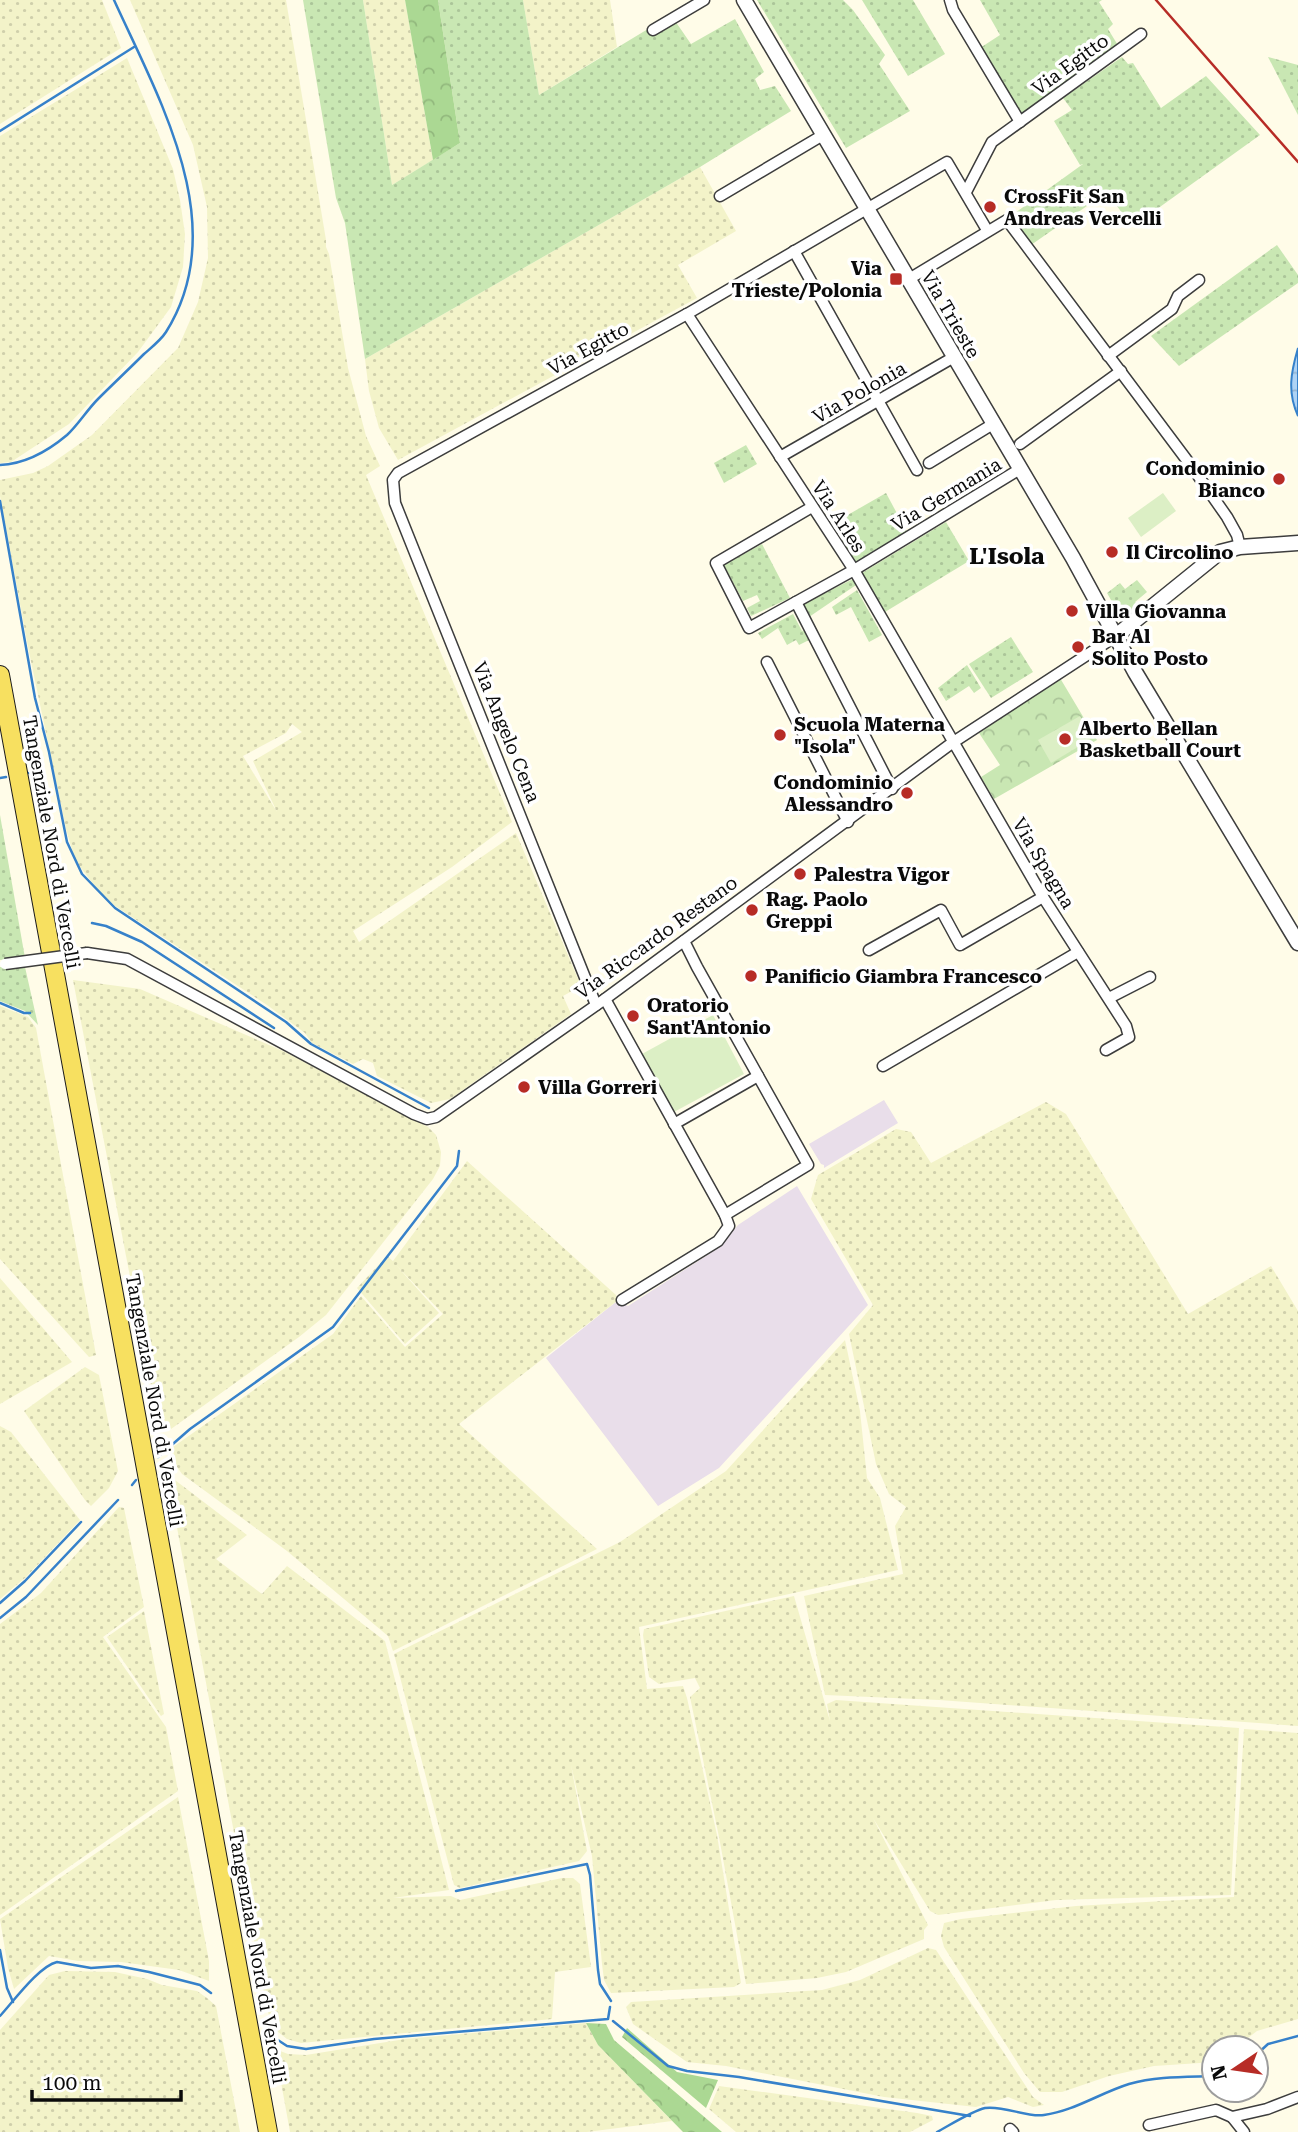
<svg xmlns="http://www.w3.org/2000/svg" width="1298" height="2132" font-family="'Roboto Serif',serif">
	<style>
		.industrial { fill: #e9deea }
		.farmland { fill: url(#farmland-dots); fill-rule: evenodd }
		.grass { fill: url(#grass-dots) }
		.forest { fill: url(#forest-crowns) }
		.park { fill: url(#park-crowns) }
		.pitch { fill: #dcefc5 }
		.water { fill: url(#water-waves); stroke: #3681ca; stroke-width: 2 }
		.lines { fill: none; stroke-linecap: round; stroke-linejoin: round }
		.stream { stroke: #3681ca; stroke-width: 2.5 }
		.minor-casing { stroke: #3d3d3d; stroke-width: 13 }
		.tertiary-casing { stroke: #3d3d3d; stroke-width: 17 }
		.primary-casing { stroke: #1b1b1b; stroke-width: 20 }
		.minor { stroke: #fff; stroke-width: 10 }
		.tertiary { stroke: #fff; stroke-width: 14 }
		.primary { stroke: #f7e060; stroke-width: 18 }
		.rail { stroke: #b72c26; stroke-width: 2.5 }
		.minor-bridge-casing { stroke: #3d3d3d; stroke-width: 13; stroke-linecap: butt }
		.minor-bridge { stroke: #fff; stroke-width: 10 }
		.poi-dot { fill: #b72c26; stroke: #fff; stroke-width: 2.5 }
		.labels { text-anchor: middle; stroke-width: 7; stroke-linejoin: round; paint-order: stroke }
		.street-label { font-size: 19px; fill: #0a0a0a; stroke: #fff }
		.poi-label { font-size: 19px; font-weight: bold; fill: #0a0a0a; stroke: #fff; text-anchor: start }
		.quarter-label { font-size: 23px; font-weight: bold; fill: #0a0a0a; stroke: #fff }
	</style>
	<defs>
		<pattern id="farmland-dots" width="8" height="8" patternUnits="userSpaceOnUse" patternTransform="scale(1.75)"><rect width="8" height="8" fill="#f3f3c9"/><path d="M2 2h.1M6 6h.1" fill="none" stroke="#cfcfab" stroke-width="1.8" stroke-linecap="round"/></pattern>
		<pattern id="grass-dots" width="8" height="8" patternUnits="userSpaceOnUse" patternTransform="scale(1.75)"><rect width="8" height="8" fill="#c9e7b3"/><path d="M2 2h.1M6 6h.1" fill="none" stroke="#abc599" stroke-width="1.8" stroke-linecap="round"/></pattern>
		<pattern id="forest-crowns" width="20" height="18" patternUnits="userSpaceOnUse" patternTransform="scale(1.75)"><rect width="20" height="18" fill="#abd893"/><path d="M2 6a3 3 0 1 1 6 0M12 15a3 3 0 1 1 6 0" fill="none" stroke="#92b87d"/></pattern>
		<pattern id="park-crowns" width="20" height="18" patternUnits="userSpaceOnUse" patternTransform="scale(1.75)"><rect width="20" height="18" fill="#c9e7b3"/><path d="M2 6a3 3 0 1 1 6 0M12 15a3 3 0 1 1 6 0" fill="none" stroke="#abc599"/></pattern>
		<pattern id="water-waves" width="16" height="10" patternUnits="userSpaceOnUse" patternTransform="scale(1.75)"><rect width="16" height="10" fill="#aed3f5"/><path d="M0 5q4-4 8 0t8 0" fill="none" stroke="#94b4d1"/></pattern>
	</defs>
	<rect width="100%" height="100%" fill="#fffce8"/>
	<!-- industrial -->
	<g class="industrial">
		<path d="M884,1100l14,23 -74,45v-3l-3,-1 -12,-20z"/>
		<path d="M797,1186l71,119 -149,163 -61,38 -112,-148 71,-57 11,5 92,-59 18,-22z"/>
	</g>
	<!-- farmland -->
	<g class="farmland">
		<path d="M0,0h102l19,48 -121,76z"/>
		<path d="M130,0h156l40,240v7l3,7 19,114 18,68 14,30 -14,9 146,347 -60,45 -99,64 6,11 157,-109 65,153 -18,10 8,18 -121,85 -19,4 -54,-27 -4,-13 -10,-4 -10,5 -41,-21 -7,-10 -38,-28 -152,-99 -18,-17 -22,-29 -9,-31 -38,-182 -28,-151v-16l33,-7 15,-7 44,-31 86,-87 20,-46 10,-44 -1,-51 -14,-62zM292,724l10,8 -49,29 24,51 -34,-56 43,-23z"/>
		<path d="M363,0h42l28,160 -41,25z"/>
		<path d="M523,0h87l7,47 -78,48z"/>
		<path d="M127,58l46,111 7,31 5,34 -2,33 -12,40 -33,45 -69,72 -58,38 -11,1v-327z"/>
		<path d="M700,167l36,64 -58,34 19,33 -299,162 -19,-32 -10,-37 -4,-32z"/>
		<path d="M73,980l67,9 143,62 145,76 8,8 5,17 -1,14 -7,13 -107,136 -27,22 -128,92 -15,-17z"/>
		<path d="M0,1006l28,11 8,11 60,327 -7,2 -89,-98z"/>
		<path d="M1046,1102l20,12 122,200 83,-48 27,45v415l-359,-26 -114,-5 -21,-99 99,-22 -8,-48 11,-19 -17,-13 -13,-30 -27,-130 24,-29 -62,-106 7,-24 78,-46 15,3 20,31z"/>
		<path d="M467,1161l149,134 1,6 -158,123 138,125 -204,102 -5,-15 -101,-85 -105,-77 -7,-10 -2,-17 160,-113 28,-38 44,51 38,-33 -47,-49 43,48 -34,31 -48,-56 30,-32 6,5z"/>
		<path d="M0,1278l72,84 -72,42z"/>
		<path d="M845,1340l15,71 7,67 13,20 18,72 -259,57 8,62 36,-3 4,12 30,137 24,148 -7,4 -123,6 -7,-13 -2,-16 -10,-108 -21,-91 16,86 -8,10 -119,27 -6,-3 -60,-231 226,-112 106,-71z"/>
		<path d="M85,1367l14,8 19,96 -9,17 -18,18 -6,-6 -61,-89z"/>
		<path d="M0,1426l11,6 69,88 -54,57 -26,22z"/>
		<path d="M167,1474l80,61 -31,24 46,35 25,-28 98,75 64,249 -56,8 58,-2 9,4 102,-22h11l7,6 11,83 -36,5 -3,47 -251,24 -14,-4 -15,-12 -6,-23z"/>
		<path d="M119,1507l5,1 20,99 -41,30 63,90 12,64 -178,124v-291l41,-31z"/>
		<path d="M794,1596l36,125 -3,-17 9,-4 403,28 -8,167 -175,5 -118,15 -8,-4 -57,-93 55,107 -4,5v9l-78,33 -29,6 -71,6 -27,-147 -29,-140 10,-9 -5,-10 -36,6 -10,-7 -6,-42 1,-6z"/>
		<path d="M144,1611l20,103 -3,2 -54,-79z"/>
		<path d="M1244,1729l54,4v286l-41,12 -22,17h-21v10l-14,5 -46,3 -45,10 -47,16h-22l-16,-19 -80,-126 -3,-11 3,-13 17,-4 115,-13 158,-9z"/>
		<path d="M178,1797l31,164v20l-30,-11 -58,-8 -43,-1 -29,-5 -35,33 -6,-21 -8,-49z"/>
		<path d="M928,1948l8,2 97,147 11,8 -11,2 -25,-10 -32,10 -92,-10 -158,-31 -39,-4 -54,-38 -7,-17 5,-5 191,-12 38,-10z"/>
		<path d="M65,1971l50,1 32,7 15,6 35,6 10,7 9,8 24,126h-240v-102l49,-55z"/>
		<path d="M586,2023l12,22 74,76 -85,11h-297l-15,-83 13,5 18,1 99,-16z"/>
		<path d="M719,2086l198,27 15,3 1,4 -23,12h-174l-27,-23z"/>
	</g>
	<!-- grass -->
	<g class="grass">
		<path d="M303,0h60l29,185 68,-42 -22,-143h85l16,95 132,-80 20,29 44,-25 29,53 -9,7 5,11 15,-4 16,25 -91,56 -335,192 -20,-136 -9,-25z"/>
		<path d="M757,0h86l10,10 32,45 -6,9 31,47 -64,37z"/>
		<path d="M862,0h51l32,54 -37,22z"/>
		<path d="M980,0h122l-3,2 14,22 -5,5 11,18 -98,69 -41,-68 20,-13z"/>
		<path d="M1122,57l6,7 5,-1 28,45 45,-32 54,59 -128,92 -25,-35 -76,53 -19,-30 71,-51 -3,1 -26,-44 18,-11 -9,-12z"/>
		<path d="M1268,57l30,8v50z"/>
		<path d="M1277,245l21,30v8l-119,83 -28,-30z"/>
		<path d="M746,445l11,19 -33,19 -10,-20z"/>
		<path d="M886,493l21,39 -51,30 -24,-38z"/>
		<path d="M946,522l23,39 -84,51 -23,-39z"/>
		<path d="M762,544l28,54 -39,18 -4,-8 13,-7 -3,-6 -14,6 -19,-36z"/>
		<path d="M853,579l3,6 -47,32 -6,-13z"/>
		<path d="M1137,580l10,12 -12,10 5,5 -17,14 -16,-28 13,-10 5,6z"/>
		<path d="M857,590l25,45 -13,7 -18,-35 -15,8 -4,-8z"/>
		<path d="M793,614l9,17 4,-1 5,9 -12,6 -3,-5 -9,5 -9,-17 -16,11 -4,-6z"/>
		<path d="M1011,637l22,35 -42,26 -22,-34z"/>
		<path d="M967,665l14,23 -7,5 -5,-7 -23,15 -8,-13z"/>
		<path d="M0,815l25,143 -25,2z"/>
		<path d="M0,967h25l13,58 -13,-14 -25,-10z"/>
	</g>
	<!-- forest -->
	<g class="forest">
		<path d="M405,0h33l22,143 -27,17z"/>
		<path d="M586,2023l20,1 8,16 108,92h-39l-85,-87z"/>
		<path d="M627,2028l50,44 41,8 -12,28 -84,-71z"/>
	</g>
	<!-- park -->
	<path class="park" d="M1060,678l37,62 -103,59 -13,-22 19,-12 -21,-32z"/>
	<!-- pitch -->
	<g class="pitch">
		<path d="M1163,493l13,18 -35,26 -13,-19z"/>
		<path d="M1080,716l13,22 -42,25 -13,-23z"/>
		<path d="M713,1015l31,59 -70,38 -32,-58z"/>
	</g>
	<!-- water -->
	<path class="water" d="M1298,348v68c-11,-24 -7,-44 0,-68z"/>
	<g class="lines">
		<!-- stream -->
		<g class="stream">
			<path d="M0,131l134,-84"/>
			<path d="M0,465c24,-1 48,-14 67,-30 11,-10 20,-25 31,-36 15,-15 31,-30 46,-45 8,-7 17,-14 22,-22 67,-106 -7,-233 -52,-332"/>
			<path d="M0,501l35,197 14,54 18,90 15,32 33,34 171,114 25,22 118,64"/>
			<path d="M29,773l6,-1"/>
			<path d="M0,778l6,-1"/>
			<path d="M92,923l14,3 36,16 132,86"/>
			<path d="M0,1003l24,10h6"/>
			<path d="M158,1457l32,-28 143,-102 124,-161 2,-15"/>
			<path d="M132,1485l4,-5"/>
			<path d="M0,1603l25,-22 56,-59"/>
			<path d="M0,1618l26,-21 92,-97"/>
			<path d="M456,1891l131,-27 3,11 8,95 2,14 11,17"/>
			<path d="M0,1950l7,38 6,14"/>
			<path d="M0,2016c13,-14 39,-50 57,-54l34,6 27,-2 31,6 51,13 11,8"/>
			<path d="M613,2021l55,45 19,5 52,6 231,39"/>
			<path d="M264,2031l23,15 19,3 68,-10 234,-20 2,-12"/>
			<path d="M1256,2055l12,-11 30,-8"/>
			<path d="M937,2132c13,-7 35,-21 48,-24 18,-3 43,10 59,7 30,-4 56,-22 85,-31 28,-8 56,-7 85,-8"/>
		</g>
		<defs>
			<g id="minor">
				<path d="M950,0l3,10 67,112"/>
				<path d="M653,30l51,-30"/>
				<path d="M966,192l26,-50 149,-108"/>
				<path d="M720,196l103,-61"/>
				<path d="M794,251l123,219"/>
				<path d="M909,279l98,-59 185,247 35,50 10,18 3,12"/>
				<path d="M687,314l167,256 189,327 83,129 3,11 -23,13"/>
				<path d="M1108,356l64,-47 6,-13 21,-16"/>
				<path d="M1020,444l101,-73"/>
				<path d="M780,457l174,-100"/>
				<path d="M929,463l64,-39"/>
				<path d="M812,507l-96,56 33,65 105,-58 166,-101"/>
				<path d="M796,602l96,187"/>
				<path d="M767,662l81,160"/>
				<path d="M684,941l13,26 111,198 -83,50"/>
				<path d="M869,950l72,-40 19,35 83,-48"/>
				<path d="M87,953l40,6 287,155 13,5 9,-2 169,-118 347,-256 164,-107"/>
				<path d="M1109,998l41,-21"/>
				<path d="M605,999l120,216 4,11 -11,15 -96,59"/>
				<path d="M596,1005l-201,-502 -2,-23 5,-7 289,-159 260,-152 40,68"/>
				<path d="M883,1066l195,-114"/>
				<path d="M674,1124l84,-48"/>
				<path d="M1232,2117l12,15"/>
				<path d="M1149,2125l67,-15 16,7 35,-8 31,-12"/>
				<path d="M1010,2129l3,3"/>
			</g>
			<g id="tertiary">
				<path d="M744,0l329,558 62,114 163,271"/>
				<path d="M1116,636l104,-84 20,-5 58,-4"/>
			</g>
			<path id="primary" d="M0,675l268,1457"/>
		</defs>
		<!-- minor casing -->
		<use href="#minor" class="minor-casing"/>
		<!-- tertiary casing -->
		<use href="#tertiary" class="tertiary-casing"/>
		<!-- primary casing -->
		<use href="#primary" class="primary-casing"/>
		<!-- minor -->
		<use href="#minor" class="minor"/>
		<!-- tertiary -->
		<use href="#tertiary" class="tertiary"/>
		<!-- primary -->
		<use href="#primary" class="primary"/>
		<!-- rail -->
		<path class="rail" d="M1156,0l142,162"/>
		<defs>
			<path id="minor-bridge" d="M5,964l82,-11"/>
		</defs>
		<!-- minor-bridge casing -->
		<use href="#minor-bridge" class="minor-bridge-casing"/>
		<!-- minor-bridge -->
		<use href="#minor-bridge" class="minor-bridge"/>
	</g>
	<!-- markers -->
	<g class="poi-dot">
		<circle cx="990" cy="207" r="7"/>
		<rect x="889" y="272" width="14" height="14" rx="3.5"/>
		<circle cx="1279" cy="479" r="7"/>
		<circle cx="1112" cy="552" r="7"/>
		<circle cx="1072" cy="611" r="7"/>
		<circle cx="1078" cy="647" r="7"/>
		<circle cx="780" cy="735" r="7"/>
		<circle cx="1065" cy="739" r="7"/>
		<circle cx="907" cy="793" r="7"/>
		<circle cx="800" cy="874" r="7"/>
		<circle cx="752" cy="910" r="7"/>
		<circle cx="751" cy="976" r="7"/>
		<circle cx="633" cy="1016" r="7"/>
		<circle cx="524" cy="1087" r="7"/>
	</g>
	<g class="labels">
		<!-- street labels -->
		<g class="street-label">
			<text transform="translate(1070 64) rotate(-36)" y="7">Via Egitto</text>
			<text transform="translate(951 314) rotate(60)" y="7">Via Trieste</text>
			<text transform="translate(588 348) rotate(-29)" y="7">Via Egitto</text>
			<text transform="translate(859 392) rotate(-30)" y="7">Via Polonia</text>
			<text transform="translate(946 494) rotate(-31)" y="7">Via Germania</text>
			<text transform="translate(839 516) rotate(57)" y="7">Via Arles</text>
			<text transform="translate(507 732) rotate(68)" y="7">Via Angelo Cena</text>
			<text transform="translate(52 842) rotate(80)" y="7">Tangenziale Nord di Vercelli</text>
			<text transform="translate(1044 863) rotate(59)" y="7">Via Spagna</text>
			<text transform="translate(656 937) rotate(-36)" y="7">Via Riccardo Restano</text>
			<text transform="translate(155 1400) rotate(80)" y="7">Tangenziale Nord di Vercelli</text>
			<text transform="translate(258 1957) rotate(80)" y="7">Tangenziale Nord di Vercelli</text>
		</g>
		<!-- poi labels -->
		<g class="poi-label">
			<text x="1004" y="203">CrossFit San<tspan x="1004" dy="22">Andreas Vercelli</tspan></text>
			<text x="882" y="275" text-anchor="end">Via<tspan x="882" dy="22">Trieste/Polonia</tspan></text>
			<text x="1265" y="475" text-anchor="end">Condominio<tspan x="1265" dy="22">Bianco</tspan></text>
			<text x="1126" y="559">Il Circolino</text>
			<text x="1086" y="618">Villa Giovanna</text>
			<text x="1092" y="643">Bar Al<tspan x="1092" dy="22">Solito Posto</tspan></text>
			<text x="794" y="731">Scuola Materna<tspan x="794" dy="22">"Isola"</tspan></text>
			<text x="1079" y="735">Alberto Bellan<tspan x="1079" dy="22">Basketball Court</tspan></text>
			<text x="893" y="789" text-anchor="end">Condominio<tspan x="893" dy="22">Alessandro</tspan></text>
			<text x="814" y="881">Palestra Vigor</text>
			<text x="766" y="906">Rag. Paolo<tspan x="766" dy="22">Greppi</tspan></text>
			<text x="765" y="983">Panificio Giambra Francesco</text>
			<text x="647" y="1012">Oratorio<tspan x="647" dy="22">Sant'Antonio</tspan></text>
			<text x="538" y="1094">Villa Gorreri</text>
		</g>
		<!-- quarter labels -->
		<g class="quarter-label">
			<text x="1007" y="564">L'Isola</text>
		</g>
	</g>
	<!-- north arrow -->
	<g transform="translate(1235 2069) rotate(257)"><circle r="33" fill="#ffffff" stroke="#9d9d9d" stroke-width="2"/>
	<path d="M0-5L12 26L0 18L-12 26Z" fill="#b72c26"/>
	<text y="-10" font-size="19" font-weight="bold" text-anchor="middle" fill="#0a0a0a">N</text>
	</g>
	<!-- scale -->
	<path d="M32 2090v10h149v-10" fill="none" stroke="#0a0a0a" stroke-width="3.5"/>
	<text x="42" y="2090" font-size="21" fill="#0a0a0a" stroke="#ffffff" stroke-width="5" paint-order="stroke">100 m</text>
</svg>
